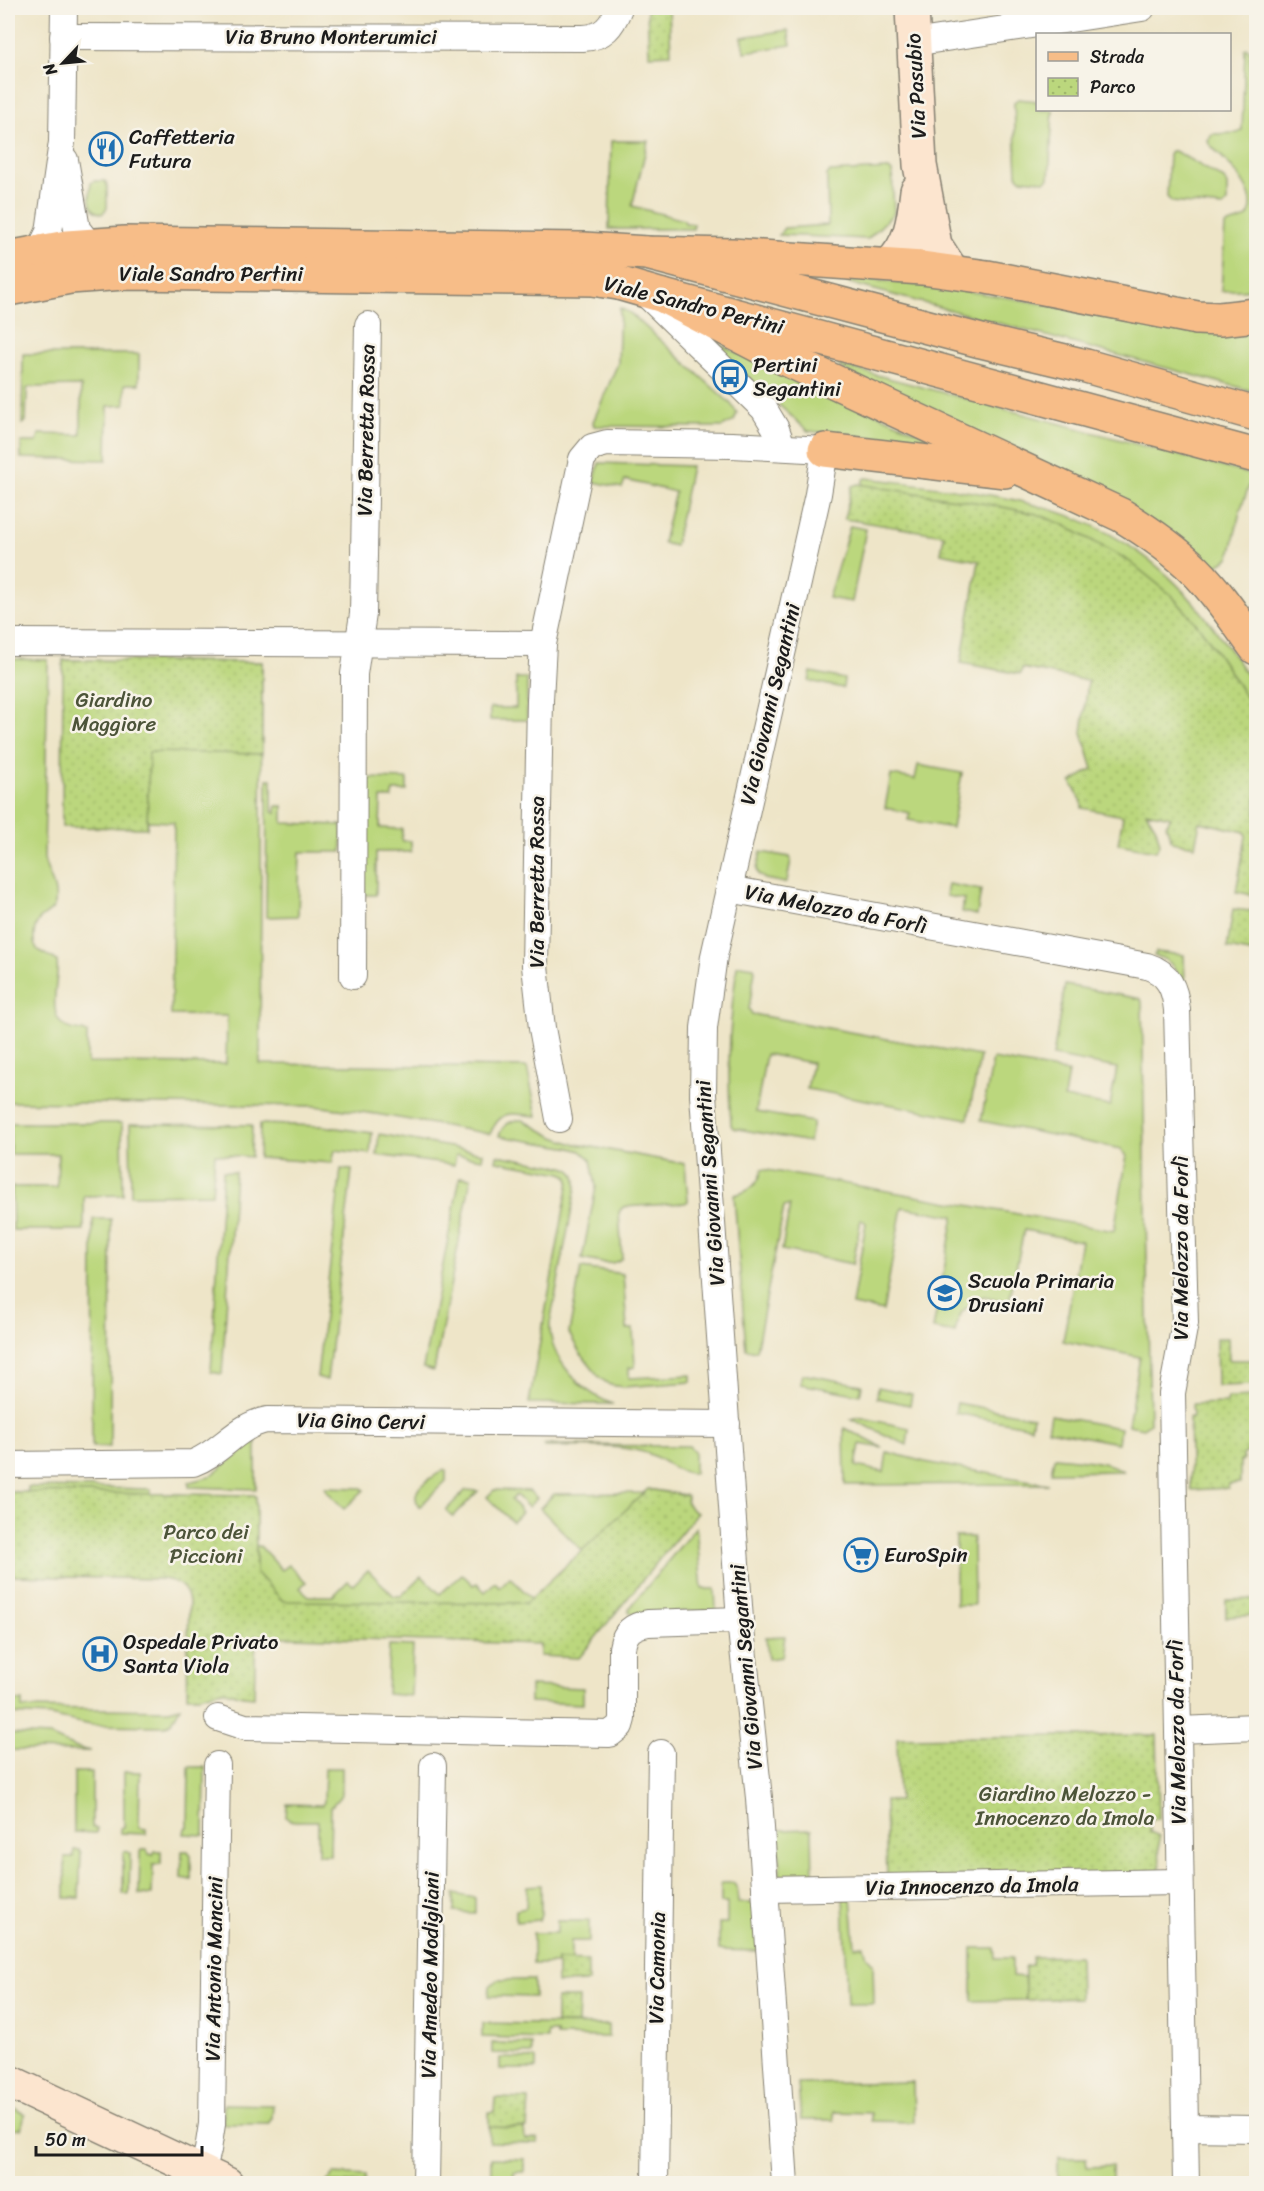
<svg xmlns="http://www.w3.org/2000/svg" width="1264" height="2191" font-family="Sriracha,sans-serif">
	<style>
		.grass { fill: #bbd77d; stroke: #6c7a4c; stroke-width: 1.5 }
		.park { fill: url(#park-dots); stroke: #6c7a4c; stroke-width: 1.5 }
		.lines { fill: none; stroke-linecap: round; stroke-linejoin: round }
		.street-casing { stroke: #858072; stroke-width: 28 }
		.secondary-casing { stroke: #858072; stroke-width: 36 }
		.primary-casing { stroke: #858072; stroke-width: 36 }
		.highway-casing { stroke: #858072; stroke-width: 36 }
		.street { stroke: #fff; stroke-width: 26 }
		.secondary { stroke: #fce5cf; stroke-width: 33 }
		.primary { stroke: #f7bd88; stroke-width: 33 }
		.highway { stroke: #f7bd88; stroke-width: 33 }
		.labels { text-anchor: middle; stroke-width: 5; stroke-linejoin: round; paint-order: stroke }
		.street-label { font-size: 21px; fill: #1c1c1c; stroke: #f7f3e8 }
		.poi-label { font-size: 21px; fill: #1c1c1c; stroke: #f7f3e8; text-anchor: start }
		.park-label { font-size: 21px; fill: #4c5439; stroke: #f7f3e8 }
	</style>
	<defs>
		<pattern id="park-dots" width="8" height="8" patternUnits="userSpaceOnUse" patternTransform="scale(1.5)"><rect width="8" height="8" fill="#bbd77d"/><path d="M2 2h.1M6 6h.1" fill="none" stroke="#a0b86b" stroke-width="1.8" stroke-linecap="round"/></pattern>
	</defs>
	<rect width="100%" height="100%" fill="#f7f3e8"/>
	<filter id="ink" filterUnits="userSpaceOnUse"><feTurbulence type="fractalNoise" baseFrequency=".0167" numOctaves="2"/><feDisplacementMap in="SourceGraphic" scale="12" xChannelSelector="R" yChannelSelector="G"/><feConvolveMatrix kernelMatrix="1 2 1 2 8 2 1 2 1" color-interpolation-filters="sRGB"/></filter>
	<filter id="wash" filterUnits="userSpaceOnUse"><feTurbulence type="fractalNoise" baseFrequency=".008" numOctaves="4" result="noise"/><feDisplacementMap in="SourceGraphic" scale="24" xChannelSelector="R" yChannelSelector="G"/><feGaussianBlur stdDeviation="1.35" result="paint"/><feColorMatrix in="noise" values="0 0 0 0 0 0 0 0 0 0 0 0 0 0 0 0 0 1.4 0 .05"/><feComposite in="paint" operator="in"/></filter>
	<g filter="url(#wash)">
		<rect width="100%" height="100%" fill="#eee5c8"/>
		<!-- grass -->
		<g class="grass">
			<path d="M788,30l3,15 -46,7 -3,-15z"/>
			<path d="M1247,48l3,3 3,89 3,7v142l-35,2 4,-65c6,-5 15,-3 22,-9 17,-22 -23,-58 -38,-73l-1,-4 4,-6 26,-1 4,-3 3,-81z"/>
			<path d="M1018,99l19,2 1,9h15l-4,68 -4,3 -24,-2 -4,-4 -3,-73z"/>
			<path d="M611,141h37l-16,65 52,14 1,3 9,1 -1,5h-84z"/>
			<path d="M1171,151h4l49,28 3,6v18l-4,4 -51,-5 -5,-5 2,-43z"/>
			<path d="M889,169l3,3 2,41 -26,26 -89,-4 5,-7 44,-3 -1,-50 3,-3z"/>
			<path d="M94,181h11l2,3v24l-5,6c-16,-4 -12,-18 -11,-31z"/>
			<path d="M843,278c111,7 219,28 327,52l21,2 65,-2v62l-396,-106 -13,-4z"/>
			<path d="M620,308l10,5 101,91 6,9 -3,8 -12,6 -128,-1 -1,-4 25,-59z"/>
			<path d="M716,343l218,96 -2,5 -124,-13 -89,-80z"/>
			<path d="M23,354h116v30h-14v21l-17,1 -1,54 -86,-2v-16h16l2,-8 42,1v-49l-52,1 -2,3 -1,31 -4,3z"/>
			<path d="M839,365l414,110 -13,36 -10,46 -14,9 -4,-1 -373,-198z"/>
			<path d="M599,463l92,3 -16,80 -12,-3 12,-51 -50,-12 -3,8 -28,-6z"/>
			<path d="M866,478c140,18 252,22 344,145 13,17 37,49 45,68 4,9 1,59 1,73l-69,-101 -325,-172 1,-11z"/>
			<path d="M850,526l16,3 -14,73 -24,-4z"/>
			<path d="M8,659l40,1 -4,198c2,15 14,29 11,45 -3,15 -20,8 -21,33 0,5 -1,9 3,13 6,5 14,7 20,12 3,18 -11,52 7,65 7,5 16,3 23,7v30l139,1 1,-48 -56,-1 3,-193 -26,-1 -1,7 -84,-168 199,2 -2,402 267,3 10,49c-23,-1 -35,-10 -47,18l-114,-20 -61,-8 -307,-4z"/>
			<path d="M811,672l33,7 -1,9 -34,-7z"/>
			<path d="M516,678h11v42h-37v-12h26z"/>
			<path d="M918,765l44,8 -10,55 -44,-8 2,-7 -25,-5 6,-33 24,4z"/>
			<path d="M364,778l43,1v12h-14l-1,7h-11l-1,30 22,1v12h9v11h-35v43h-12z"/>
			<path d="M267,779h5v33l4,1v-7h7v17l59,2v27h-42l-2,64 -32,1z"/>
			<path d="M761,852l29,5 1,3 -4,21 -2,2 -20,-4 -7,-5 -1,-5z"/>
			<path d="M948,884l33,6 -4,25 -15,-3 2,-13 -18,-3z"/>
			<path d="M1156,952l28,3 1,29c-9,-12 -12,-25 -31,-28z"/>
			<path d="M740,965l14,2 1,3 -6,39 3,5 228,42 -12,63 -161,-30 5,-26 -46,-9 -10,58 57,10 -4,20 -76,-14 -2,-3c-4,-54 -2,-105 6,-159z"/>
			<path d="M1065,985l76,14 1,3 8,421 -7,5 -15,-3 12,-68 -77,-16 18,-100 -57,-11 -15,72 -25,-6c-20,12 -25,14 -29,37l-22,-4 21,-113 -52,-9 -19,104 -31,-6 14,-82 -5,-4 -8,45 -71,-14 8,-45 -6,2 -28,144 -10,-2 -12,-154c16,-3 25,-11 28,-26l352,62 13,-75 -6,-7 -140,-28 12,-62 75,13 -4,26 46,8 7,-38 -64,-12z"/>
			<path d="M523,1120l29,16 19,7 114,21 3,37 -3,2 -62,4 -4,5 3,46c-10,10 -27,3 -40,1l14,-72 -5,-27 -10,-9 -10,-3 -72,-12c3,-11 13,-17 24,-16z"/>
			<path d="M10,1123h112l1,72 -39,1v34h-71l-1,-43h45l1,-33h-48z"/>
			<path d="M130,1124l122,1 -1,32 -36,-3 -3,40 -81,1z"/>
			<path d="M260,1124l62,2 50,7 -2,21 -35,-4 -3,13 -73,-5z"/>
			<path d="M379,1134l104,19 -1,6 -26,-4 -2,10 -77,-10z"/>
			<path d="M497,1155l66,12c12,3 14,10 13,21l-26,135c-2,35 32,70 63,81l-84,-1 40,-222 -1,-5 -6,-3 -66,-12z"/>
			<path d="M341,1169l11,1 -25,210 -10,-3z"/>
			<path d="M223,1171l12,1 -13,202 -11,-2z"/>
			<path d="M460,1177l11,1 -37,193 -11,-3z"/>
			<path d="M93,1219h18l-1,228h-18z"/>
			<path d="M581,1268l42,6 4,55h6l2,38 -6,1v10l62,-3v7l-68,5 -13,-2 -10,-7 -20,-25 -11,-20z"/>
			<path d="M802,1374l60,11 -2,10 -60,-11z"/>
			<path d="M878,1387l34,7 -2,11 -33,-7z"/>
			<path d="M957,1403l76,14 -2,10 -76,-14z"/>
			<path d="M1051,1415l69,13 -2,15 -70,-13z"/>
			<path d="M858,1417l51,11 -2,17 -56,-26z"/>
			<path d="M844,1428l39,20 -23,-4 -4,22 28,6 3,-20 38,10 123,22 -203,1z"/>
			<path d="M256,1441v48l-67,-2v-5l20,-5z"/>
			<path d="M544,1445l145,1 5,5v22c-19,1 -32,-17 -51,-21 -31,-8 -66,-5 -98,-5z"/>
			<path d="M1056,1457c17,2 54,4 67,14l-72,1 3,-14z"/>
			<path d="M446,1470v11l-27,26c-11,-19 10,-27 23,-36z"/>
			<path d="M28,1487l123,2v5h31l-10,1 -164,-3h20z"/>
			<path d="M325,1487l37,1 2,2 -20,19 -19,-20z"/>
			<path d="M648,1489l37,6 2,4 -110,110 -322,4 1,-67h4l22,24 7,-5 17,17 -6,6 9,8h24l15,-15 5,4 15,-15 26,26h7l21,-20 18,18 22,-20 11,11 4,-2 8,9 10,-10 5,5 10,-10 22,22 50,-48 -42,-43 14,-14 89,-1z"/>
			<path d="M466,1490l12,1 -25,26 -7,-7z"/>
			<path d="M494,1490l35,1 8,7 -9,9 -12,-12 -5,5 11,12 -10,10 -25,-25z"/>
			<path d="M696,1527l6,62h13l1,21 -84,4 -3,-2v-3z"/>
			<path d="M956,1537h17l1,68h-18z"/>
			<path d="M785,1636l-3,21 -14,2 -2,-22z"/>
			<path d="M389,1645l24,1 -2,50 -24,-2z"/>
			<path d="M530,1686l53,2v16l-53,-2z"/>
			<path d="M8,1701h14v7l147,2 11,-3 -8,15 -7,4 -74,-1 -41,-9 -42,-2z"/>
			<path d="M8,1734l42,2 24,11 17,4 -83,-1z"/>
			<path d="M189,1767h16l-1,68 -20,-1 1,-6 3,-1z"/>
			<path d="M325,1768h17v26l-11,13 -1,48h-12v-34h-28l-4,-4 1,-13 35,1 2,-3z"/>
			<path d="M74,1772h18v55l5,1 -1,5 -22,-1z"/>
			<path d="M124,1772h16l-1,56 7,1v5l-26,-1v-5l4,-1z"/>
			<path d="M812,1829l1,52h-33l-1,-51z"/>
			<path d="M74,1850h5l2,3 -2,45h-14v-41h8z"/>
			<path d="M141,1850h6l2,4 4,1 2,-4h6v13l-8,1 -1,30 -13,-1 1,-42z"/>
			<path d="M125,1851l5,2 -1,41h-6v-40z"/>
			<path d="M182,1851h6l3,4v25l-10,-2z"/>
			<path d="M721,1883h12l4,4 1,16h16l4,48 -39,-1v-27h8v-20h-6z"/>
			<path d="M541,1885v30l-2,5 -23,2v-12l10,-2 1,-22z"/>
			<path d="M454,1894l21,4v15l-21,-1z"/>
			<path d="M843,1897h8l4,50 9,-1 3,11 6,7 1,40h-27z"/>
			<path d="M557,1921h32v20h-18v19h-14v4h-24v-31h24z"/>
			<path d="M972,1948h22l1,10h17v18l14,1 -1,23 -53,1z"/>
			<path d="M497,1980h37v17l-45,-1 1,-10z"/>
			<path d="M482,2023l126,2v12l-52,-1v-4h-9v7l-65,-2z"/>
			<path d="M492,2043l40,1v10l-40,-1z"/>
			<path d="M500,2058l36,1v10h-36z"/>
			<path d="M913,2082l1,40 -43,-1v-8l-37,-1v8h-33l-3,-36z"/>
			<path d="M224,2104l49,1 -1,13 -4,6h-45z"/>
			<path d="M8,2106l17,8 -4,15 -13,1z"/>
			<path d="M489,2127l35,1 1,11h12l1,4 -49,-1z"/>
			<path d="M491,2158l33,1v13h-10v11h-23z"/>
			<path d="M1058,2158h28l1,9 25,-1v17h-54z"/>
			<path d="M334,2174l31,2v7h-39z"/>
			<path d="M38,2177l48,1 -1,5 -47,1z"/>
		</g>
		<!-- park -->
		<g class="park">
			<path d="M647,8h22l2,46 -22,1z"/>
			<path d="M858,484l129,20 50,10 27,11 65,36 41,33 20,22 17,21 49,76v240l-29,-5 6,-39 17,2 6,-6c-1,-12 -10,-11 -20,-13l10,-56 -1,-4 -45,-10 -5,24 -23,-4 -6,-17 5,-8 -25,-5 10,16 4,16 -4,7 -38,-7 5,-28 -41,-8v-6l-11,-20 22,-13 -11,-36 6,-52 -66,-13 -1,6 -60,-11 18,-102 -38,-8 3,-18 -100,-16 8,-33z"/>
			<path d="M63,660l199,2v92l-113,-2 -2,76 -85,-1z"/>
			<path d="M1216,1338h12l1,22h27v86l-13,9v6h-3v22l-11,1 -1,4 -37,2 -2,-73h4l-1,-13 35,-1 1,-5 27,-1v-12l-38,1z"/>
			<path d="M648,1489l39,7 -1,5 6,9 5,3 -118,145 -39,-2v-12l-284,-8 -2,61 -11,-1 -21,-6 -23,6h-12l2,-94c-2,-15 -13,-22 -27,-23l-149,-3v-14h-5v-70l246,3 2,1v76l27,29 243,2z"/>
			<path d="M1256,1599v16l-30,2v-17z"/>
			<path d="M1157,1735l2,84h-9v13l9,4 1,38 -273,6 -2,-79h14l-2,-63z"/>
			<path d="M1079,1956l1,42 -55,2v-34l7,-1v-8z"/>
			<path d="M557,1960l31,1v21l-31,1z"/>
			<path d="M556,1998h23l-1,26h-22z"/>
			<path d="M495,2098l34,1 -2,29 -38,-1v-15h5z"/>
		</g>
	</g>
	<g filter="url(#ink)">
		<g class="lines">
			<defs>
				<g id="street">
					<path d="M63,37l520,1c21,-1 29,-12 36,-30"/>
					<path d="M913,43l229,-35"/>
					<path d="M65,160l12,69 12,15"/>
					<path d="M40,250l9,-18 13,-90 2,-134"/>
					<path d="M646,294l118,115 12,20 6,17"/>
					<path d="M8,642l535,2 39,-185 10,-12 15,-4 125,2 93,5 -7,44 -104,462 -10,72 -1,67 37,525 19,178 26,386"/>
					<path d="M543,644l-3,56 -5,266 7,62 17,91"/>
					<path d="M729,889l418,77c22,7 28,23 30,44l8,313 -13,70 14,791"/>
					<path d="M353,976l1,-302 9,-60 5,-289"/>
					<path d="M8,1465l185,-2c28,-10 44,-38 74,-43l460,4"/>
					<path d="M218,1718l27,9 365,7 10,-8 2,-7v-71c3,-17 10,-22 26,-25l92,-3"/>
					<path d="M1178,1730l78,-3"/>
					<path d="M765,1889l415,-7"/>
					<path d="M1185,2128l71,1"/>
					<path d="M202,2172l6,-22 4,-26 5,-359"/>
					<path d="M426,2184l7,-418"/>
					<path d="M655,2184l6,-431"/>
				</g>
				<g id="secondary">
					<path d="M912,8l8,157 15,80 17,26"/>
					<path d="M889,265c22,-19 25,-47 28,-74"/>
					<path d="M8,2081l219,103"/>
				</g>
				<g id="primary">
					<path d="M8,258l59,-11 58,-4 459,6 63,4 85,2 190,13 65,9 210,41 23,1 36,-4"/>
					<path d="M8,289l62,-12 54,-4 468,6 26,4 45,13 110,57 348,162c26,16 53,34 75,56 23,23 41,51 60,77"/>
					<path d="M825,450l180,21"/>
				</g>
				<g id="highway">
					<path d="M647,253l334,88 105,25 170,48"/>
					<path d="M663,296l593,160"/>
				</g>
			</defs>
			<!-- street casing -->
			<use href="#street" class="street-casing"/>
			<!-- secondary casing -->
			<use href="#secondary" class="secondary-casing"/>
			<!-- primary casing -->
			<use href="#primary" class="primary-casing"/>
			<!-- highway casing -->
			<use href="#highway" class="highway-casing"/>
			<!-- street -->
			<use href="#street" class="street"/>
			<!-- secondary -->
			<use href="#secondary" class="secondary"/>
			<!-- primary -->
			<use href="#primary" class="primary"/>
			<!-- highway -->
			<use href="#highway" class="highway"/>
		</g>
	</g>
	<!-- icons -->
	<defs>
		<symbol id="restaurant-ring" viewBox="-11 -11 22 22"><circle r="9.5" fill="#f7f3e8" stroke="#1f6fb2" stroke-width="1.5"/><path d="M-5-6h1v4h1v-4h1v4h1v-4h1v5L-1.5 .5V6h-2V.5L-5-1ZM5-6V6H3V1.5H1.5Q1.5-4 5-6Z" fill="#1f6fb2"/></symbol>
		<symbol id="bus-ring" viewBox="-11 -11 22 22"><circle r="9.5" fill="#f7f3e8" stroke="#1f6fb2" stroke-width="1.5"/><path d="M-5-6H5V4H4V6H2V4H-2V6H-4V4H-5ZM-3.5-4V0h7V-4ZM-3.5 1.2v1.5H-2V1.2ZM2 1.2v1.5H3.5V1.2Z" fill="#1f6fb2"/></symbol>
		<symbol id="school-ring" viewBox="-11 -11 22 22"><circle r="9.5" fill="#f7f3e8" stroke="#1f6fb2" stroke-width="1.5"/><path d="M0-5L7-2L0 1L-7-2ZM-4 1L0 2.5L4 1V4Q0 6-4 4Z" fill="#1f6fb2"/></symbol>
		<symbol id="supermarket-ring" viewBox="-11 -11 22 22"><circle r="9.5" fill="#f7f3e8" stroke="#1f6fb2" stroke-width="1.5"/><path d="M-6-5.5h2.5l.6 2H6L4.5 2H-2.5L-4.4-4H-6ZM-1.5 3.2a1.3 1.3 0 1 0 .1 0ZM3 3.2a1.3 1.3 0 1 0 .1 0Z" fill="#1f6fb2"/></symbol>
		<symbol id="hospital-ring" viewBox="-11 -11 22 22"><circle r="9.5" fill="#f7f3e8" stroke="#1f6fb2" stroke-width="1.5"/><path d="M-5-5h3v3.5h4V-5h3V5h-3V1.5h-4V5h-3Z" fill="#1f6fb2"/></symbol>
	</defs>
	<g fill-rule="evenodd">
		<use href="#restaurant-ring" x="87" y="130" width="38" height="38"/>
		<use href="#bus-ring" x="711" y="358" width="38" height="38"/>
		<use href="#school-ring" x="926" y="1274" width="38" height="38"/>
		<use href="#supermarket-ring" x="842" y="1536" width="38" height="38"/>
		<use href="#hospital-ring" x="81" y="1635" width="38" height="38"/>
	</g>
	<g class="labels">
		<!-- street labels -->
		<g class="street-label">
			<text x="331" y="44">Via Bruno Monterumici</text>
			<text transform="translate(916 86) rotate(-93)" y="7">Via Pasubio</text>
			<text x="211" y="281">Viale Sandro Pertini</text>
			<text transform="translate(694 305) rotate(14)" y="7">Viale Sandro Pertini</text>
			<text transform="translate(366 430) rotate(-89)" y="7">Via Berretta Rossa</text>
			<text transform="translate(770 704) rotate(-77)" y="7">Via Giovanni Segantini</text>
			<text transform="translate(537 882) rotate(-90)" y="7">Via Berretta Rossa</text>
			<text transform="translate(836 909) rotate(11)" y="7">Via Melozzo da Forlì</text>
			<text transform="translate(710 1183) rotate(-94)" y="7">Via Giovanni Segantini</text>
			<text transform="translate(1181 1248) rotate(-90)" y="7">Via Melozzo da Forlì</text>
			<text transform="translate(361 1421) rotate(1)" y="7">Via Gino Cervi</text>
			<text transform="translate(746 1667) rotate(-95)" y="7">Via Giovanni Segantini</text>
			<text transform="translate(1177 1732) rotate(-91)" y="7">Via Melozzo da Forlì</text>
			<text transform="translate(972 1886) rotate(-1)" y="7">Via Innocenzo da Imola</text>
			<text transform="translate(657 1968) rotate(-89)" y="7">Via Camonia</text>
			<text transform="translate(214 1969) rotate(-89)" y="7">Via Antonio Mancini</text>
			<text transform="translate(430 1975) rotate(-89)" y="7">Via Amedeo Modigliani</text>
		</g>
		<!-- poi labels -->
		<g class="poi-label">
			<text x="129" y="144">Caffetteria<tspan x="129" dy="24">Futura</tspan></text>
			<text x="753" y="372">Pertini<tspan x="753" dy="24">Segantini</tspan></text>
			<text x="968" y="1288">Scuola Primaria<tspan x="968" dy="24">Drusiani</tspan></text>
			<text x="884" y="1562">EuroSpin</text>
			<text x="123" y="1649">Ospedale Privato<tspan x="123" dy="24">Santa Viola</tspan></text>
		</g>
		<!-- park labels -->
		<g class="park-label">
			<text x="114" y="707">Giardino<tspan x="114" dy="24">Maggiore</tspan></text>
			<text x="206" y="1539">Parco dei<tspan x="206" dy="24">Piccioni</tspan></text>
			<text x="1065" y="1801">Giardino Melozzo -<tspan x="1065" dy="24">Innocenzo da Imola</tspan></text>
		</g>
	</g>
	<!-- margin -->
	<rect width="1264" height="2191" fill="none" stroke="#f7f3e8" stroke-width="30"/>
	<!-- legend -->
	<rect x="1036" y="33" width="195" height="78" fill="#f7f3e8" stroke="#9f9d96" stroke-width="1.5"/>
	<rect x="1048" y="52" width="30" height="9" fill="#f7bd88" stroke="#9f9d96" stroke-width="1.5"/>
	<text x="1090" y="63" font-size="18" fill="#1c1c1c">Strada</text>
	<rect x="1048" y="78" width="30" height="18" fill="url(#park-dots)" stroke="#9f9d96" stroke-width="1.5"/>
	<text x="1090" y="93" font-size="18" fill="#1c1c1c">Parco</text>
	<!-- north arrow -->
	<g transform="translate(63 63) rotate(244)" stroke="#f7f3e8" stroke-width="4.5" paint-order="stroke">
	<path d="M0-4.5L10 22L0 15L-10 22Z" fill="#1c1c1c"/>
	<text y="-9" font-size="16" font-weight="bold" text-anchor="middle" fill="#1c1c1c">N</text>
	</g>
	<!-- scale -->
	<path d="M36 2146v9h166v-9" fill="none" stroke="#1c1c1c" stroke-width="3"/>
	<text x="45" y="2146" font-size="18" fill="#1c1c1c" stroke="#f7f3e8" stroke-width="4.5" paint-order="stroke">50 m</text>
</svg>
